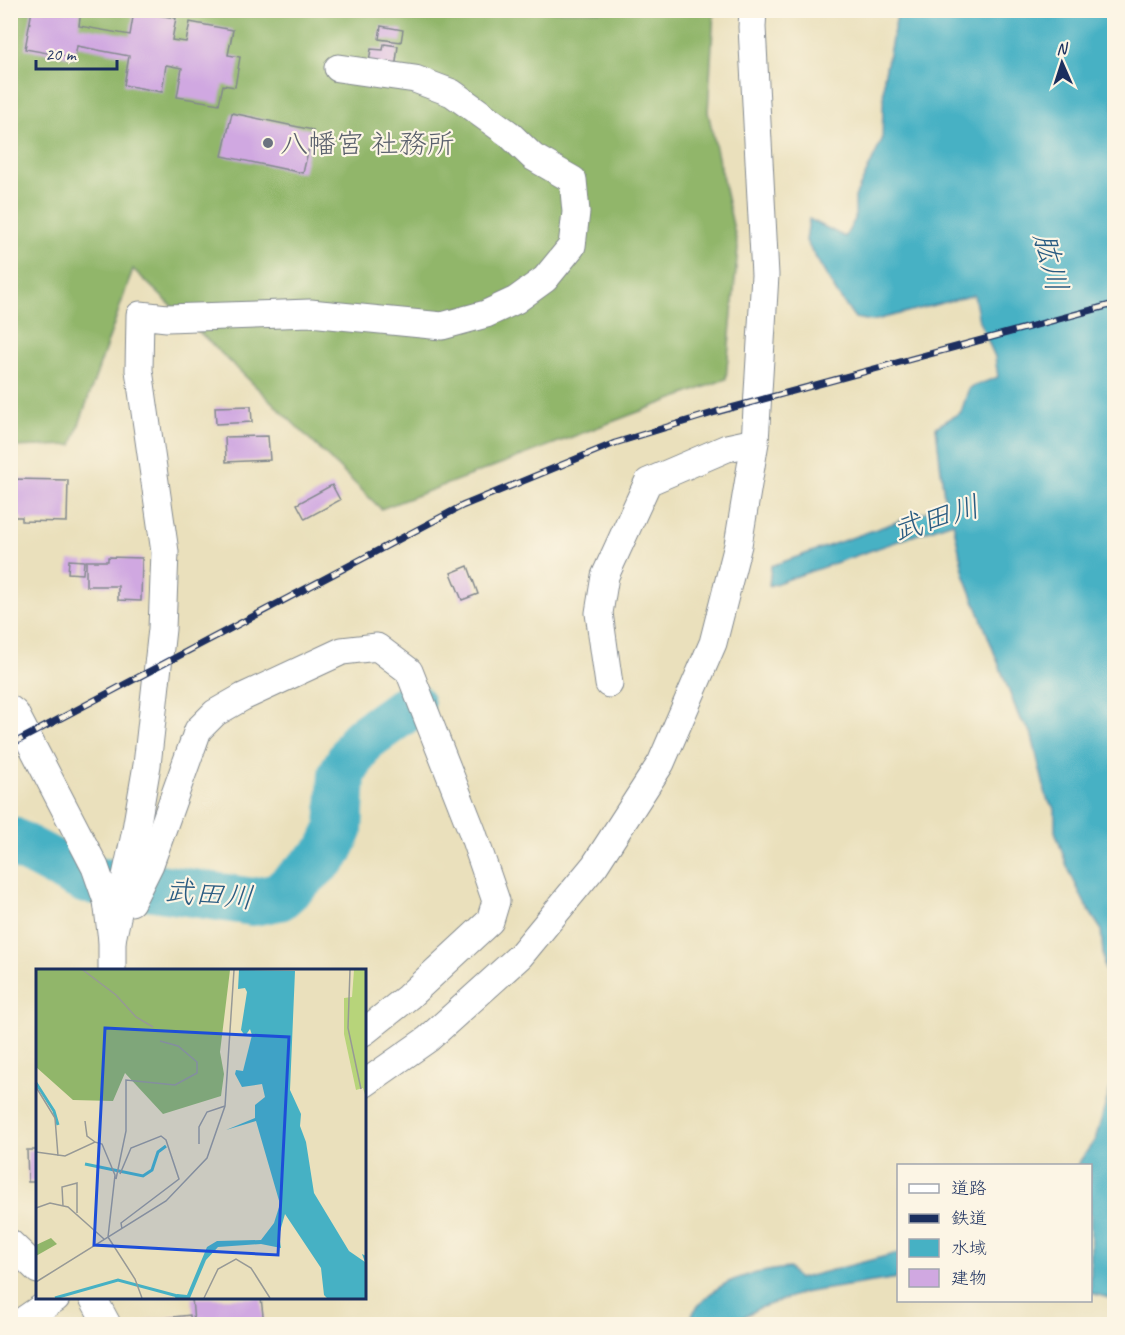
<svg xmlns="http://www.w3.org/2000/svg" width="1125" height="1335" font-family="Caveat,'Klee One',sans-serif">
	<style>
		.forest { fill: #91b66a; stroke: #567264; stroke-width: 1.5 }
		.water { fill: #46b1c4; stroke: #307091; stroke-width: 1.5 }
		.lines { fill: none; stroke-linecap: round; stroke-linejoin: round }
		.river { stroke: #46b1c4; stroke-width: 48 }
		.building { fill: #d0a8e1 }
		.minor-casing { stroke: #82888d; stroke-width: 29 }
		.minor { stroke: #fff; stroke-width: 27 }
		.rail-casing { stroke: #1b2f5e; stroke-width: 7 }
		.rail { stroke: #fcf5e5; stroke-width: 4.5; stroke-dasharray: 14; stroke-linecap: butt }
		.worship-dot { fill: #6b7280; stroke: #fcf5e5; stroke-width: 2 }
		.labels { text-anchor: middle; stroke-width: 4.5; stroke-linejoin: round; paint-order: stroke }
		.worship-label { font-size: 28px; fill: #5b616d; stroke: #fcf5e5; text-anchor: start }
		.water-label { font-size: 30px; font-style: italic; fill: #2a5c82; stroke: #fcf5e5 }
		.inset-river { fill: none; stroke: #46b1c4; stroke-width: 3 }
		.inset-road { fill: none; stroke: #979996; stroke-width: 1.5 }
		.view { fill: #1d4ed8; fill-opacity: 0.15; stroke: #1d4ed8; stroke-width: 3 }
		.inset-edge { fill: none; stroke: #1b2f5e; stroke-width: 3 }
	</style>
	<rect width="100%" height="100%" fill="#fcf5e5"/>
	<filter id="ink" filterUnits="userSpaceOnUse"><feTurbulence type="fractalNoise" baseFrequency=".0167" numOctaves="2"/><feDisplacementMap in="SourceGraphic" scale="12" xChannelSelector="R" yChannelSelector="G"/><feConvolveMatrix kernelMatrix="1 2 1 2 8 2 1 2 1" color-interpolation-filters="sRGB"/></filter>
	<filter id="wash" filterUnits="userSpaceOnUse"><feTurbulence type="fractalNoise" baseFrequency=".008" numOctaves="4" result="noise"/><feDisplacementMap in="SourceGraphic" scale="24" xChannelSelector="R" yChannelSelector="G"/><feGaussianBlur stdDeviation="1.35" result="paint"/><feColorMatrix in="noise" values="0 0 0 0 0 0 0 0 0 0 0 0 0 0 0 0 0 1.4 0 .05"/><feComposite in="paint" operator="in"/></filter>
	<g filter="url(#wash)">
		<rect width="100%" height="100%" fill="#eae0bc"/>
		<!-- forest -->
		<path class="forest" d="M10,11h704l-6,101 30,136 -12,131 -345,130 -138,-135 -110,-105 -61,176 -61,2z"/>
		<!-- water -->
		<g class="water">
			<path d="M898,11h216v985l-10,-30 -3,-37 -15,-23 -19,-40 -12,-35v-22l-8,-10 -16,-67 -12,-15 -55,-143 -11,-52 -184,64 2,-20 174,-61 -9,-78 25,-15 8,-24 29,-11 -3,-20 -16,-36 -5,-26 -102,26 -17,-3 -17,-23 -32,-54 3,-22 36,18 10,-18v-22l27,-57 2,-63z"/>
			<path d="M1114,1051v248h-2l-21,-6 -1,-127 -13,-1 18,-25 18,-60z"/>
			<path d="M898,1253v25l-96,15 -45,16 -25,15h-46c24,-43 57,-51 103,-56l9,11z"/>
		</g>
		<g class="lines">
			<!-- river -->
			<path class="river" d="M10,840l76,40 67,7 100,15 26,-5 49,-44 11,-23 3,-56 19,-33 50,-36"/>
		</g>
		<g id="blocks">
			<!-- building -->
			<g class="building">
				<path d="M32,10l49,1 -2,15 51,9 4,-24 42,7 -4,22 14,2 4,-20 43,8 -5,25 12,2 -5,30 -12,-2 -4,19 -42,-7 5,-29 -16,-3 -4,27 -38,-7 5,-29 -52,-10 -2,12 -50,-9z"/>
				<path d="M381,26l22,4 -2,12 -22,-3z"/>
				<path d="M384,44l14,2 -3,24 -26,-8 2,-13 12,1z"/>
				<path d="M232,113l81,17 -10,43 -81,-17z"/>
				<path d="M251,406l1,16 -36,2 -1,-17z"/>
				<path d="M268,436l2,24 -44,2 -1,-25z"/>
				<path d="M10,479l58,1 -1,42 -45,-1v-4h-12z"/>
				<path d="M332,485l8,15 -35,19 -8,-15z"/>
				<path d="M108,557l34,1 -1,43 -23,-1v-14h-32v-25h22z"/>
				<path d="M69,560l15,1 -1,13 -15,-1z"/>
				<path d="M468,566l10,28 -16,6 -11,-27z"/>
				<path d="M27,1150h11v32h-10z"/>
				<path d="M192,1298h69l3,26h-70z"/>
				<path d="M190,1315l1,9h-44v-4z"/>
			</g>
		</g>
	</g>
	<g filter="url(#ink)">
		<use href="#blocks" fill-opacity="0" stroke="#82888d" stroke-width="1.5"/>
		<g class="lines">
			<defs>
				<g id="minor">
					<path d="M609,684l-10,-71 6,-37 43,-94 79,-34 28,-6"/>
					<path d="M10,709l5,4 80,154 12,34 5,39v30"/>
					<path d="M131,902l19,-38 48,-134 17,-17 28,-16 99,-46 35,-4 32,24 63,160 24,70 -6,20 -82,76 -44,35"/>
					<path d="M112,940l23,-105 12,-70 15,-136 3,-77 -26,-182 1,-55 27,3 143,-5 132,13 44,-12 30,-14 29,-21 27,-33 4,-34 -3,-32 -40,-23 -24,-23 -57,-41 -37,-14 -77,-11"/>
					<path d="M364,1084l64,-45 92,-83 75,-91 66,-102 52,-120 25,-98 17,-103 10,-167 -13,-248 1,-17"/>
					<path d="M10,1243l28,27"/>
					<path d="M93,1298l14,26"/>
					<path d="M18,1324l38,-26"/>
				</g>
			</defs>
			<!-- minor casing -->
			<use href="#minor" class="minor-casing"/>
			<!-- minor -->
			<use href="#minor" class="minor"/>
			<defs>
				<path id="rail" d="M10,745l452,-239 153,-63 101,-31 398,-108"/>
			</defs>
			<!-- rail casing -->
			<use href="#rail" class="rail-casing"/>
			<!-- rail -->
			<use href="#rail" class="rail"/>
		</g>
	</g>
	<!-- markers -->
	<circle class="worship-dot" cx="268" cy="143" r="6"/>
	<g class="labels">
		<!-- worship labels -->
		<g class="worship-label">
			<text x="280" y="153">八幡宮 社務所</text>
		</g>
		<!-- water labels -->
		<g class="water-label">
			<text transform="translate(1051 262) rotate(76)" y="10">肱川</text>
			<text transform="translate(936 518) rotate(-17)" y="10">武田川</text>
			<text transform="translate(209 894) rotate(5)" y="10">武田川</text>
		</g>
	</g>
	<!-- overview -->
	<g transform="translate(36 969)">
		<rect width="330" height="330" fill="#eae0bc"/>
		<path d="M318,1h12v128l-3,-10 -7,2 -12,-56v-36l8,-1z" fill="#b7d47a"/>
		<path d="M0,1h194l-10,82 4,22 -3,22 -58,18 -38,-41 -12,28 -40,-1 -37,-33zM15,269l6,6 -21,12v-11z" fill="#91b66a"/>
		<path d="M203,1l56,1 -5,119 11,24 -1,12 6,16 8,51 35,58 16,11 -3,-8 4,2v42h-39l-3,-3 -3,-27 -36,-54 -6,21 2,13 -20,-4 -43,3 -12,13 -16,38h-15l2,-4 10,1 20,-48 10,-6 44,-1 13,-17 6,-19 -24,-83 -30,9 29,-12v-13l10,-8 -3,-13 -20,3 -7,-13 1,-4 7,1 9,-36 -2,-6 -5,7 -4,-6 6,-38 -2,-4 -7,1z" fill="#46b1c4"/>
		<path class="inset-river" d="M0,114l18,28 4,14M49,195l58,12 9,-6 6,-18 8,-6M19,329l63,-18 67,18"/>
		<path class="inset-road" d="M47,1l33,25 20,22 17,10M314,1l-2,58 13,61M0,118l19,31 3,38M49,152l2,15 8,6M163,175v-17l8,-15 18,-6M0,183l29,4 30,-14 7,2 13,31 -7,62 27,42 7,19M84,205l11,-26 30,-12 5,4 13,39 -58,44 1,6M80,210l10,-48v-51l49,5 22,-12v-11l-19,-16 -18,-5M27,237l-1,-19 15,-4v30M0,239l14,-5 18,4 36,32M0,313l130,-81 41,-43 18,-52 9,-136M168,329l14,-29 18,-10 15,9 19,30"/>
		<path class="view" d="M69,59l184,9 -11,218 -184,-10z"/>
		<rect width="330" height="330" class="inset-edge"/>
	</g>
	<!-- margin -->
	<rect width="1125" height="1335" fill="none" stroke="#fcf5e5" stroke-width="36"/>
	<!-- legend -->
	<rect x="897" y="1164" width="195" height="138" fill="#fcf5e5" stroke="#a2a6af" stroke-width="1.5"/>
	<rect x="909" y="1184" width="30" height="9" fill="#ffffff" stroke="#a2a6af" stroke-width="1.5"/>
	<text x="951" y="1194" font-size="18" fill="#1b2f5e">道路</text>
	<rect x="909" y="1214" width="30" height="9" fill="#1b2f5e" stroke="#a2a6af" stroke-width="1.5"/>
	<text x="951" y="1224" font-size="18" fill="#1b2f5e">鉄道</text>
	<rect x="909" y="1239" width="30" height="18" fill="#46b1c4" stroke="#a2a6af" stroke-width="1.5"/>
	<text x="951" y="1254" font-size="18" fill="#1b2f5e">水域</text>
	<rect x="909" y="1269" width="30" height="18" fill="#d0a8e1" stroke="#a2a6af" stroke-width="1.5"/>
	<text x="951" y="1284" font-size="18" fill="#1b2f5e">建物</text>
	<!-- north arrow -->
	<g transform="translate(1062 63) rotate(357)" stroke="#fcf5e5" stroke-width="4.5" paint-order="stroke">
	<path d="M0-4.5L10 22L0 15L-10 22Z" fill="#1b2f5e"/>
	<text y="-9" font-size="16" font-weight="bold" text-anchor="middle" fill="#1b2f5e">N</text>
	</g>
	<!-- scale -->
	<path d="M36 60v9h81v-9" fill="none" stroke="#1b2f5e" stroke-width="3"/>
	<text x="45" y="60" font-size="18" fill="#1b2f5e" stroke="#fcf5e5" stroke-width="4.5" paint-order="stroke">20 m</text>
</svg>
